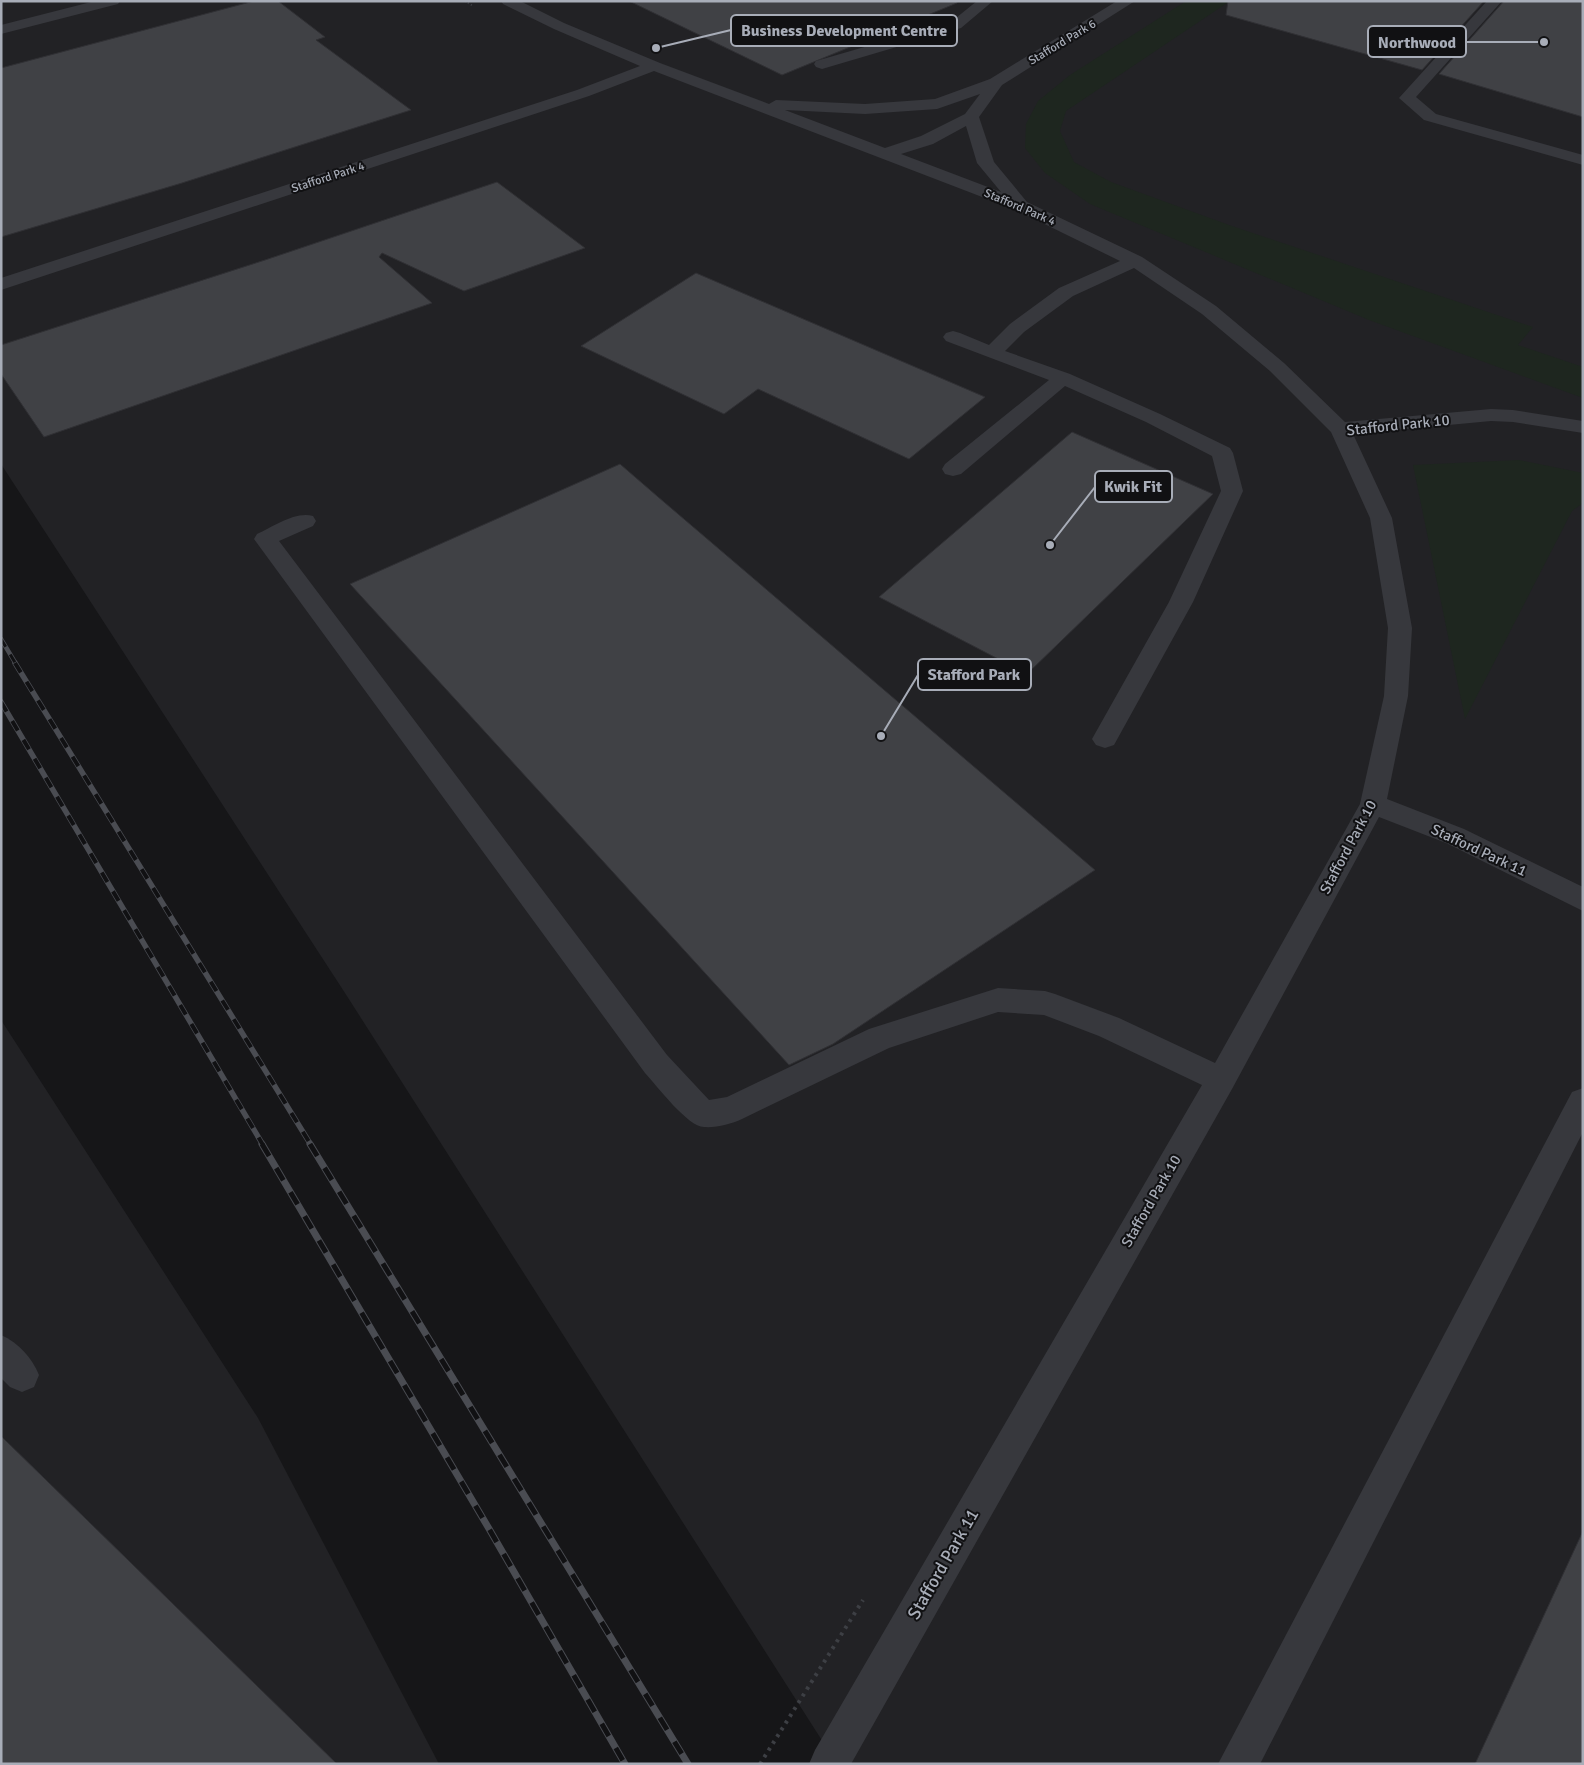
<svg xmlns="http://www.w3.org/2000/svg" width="1584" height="1765" font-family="Signika,sans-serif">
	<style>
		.built { fill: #222225 }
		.green { fill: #1e261f }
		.building { fill: #404145; stroke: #303034 }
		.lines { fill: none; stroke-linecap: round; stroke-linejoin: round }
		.path-far1 { stroke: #3d3f44; stroke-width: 2; stroke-dasharray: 1 2.5; stroke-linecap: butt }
		.path { stroke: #3d3f44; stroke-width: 4; stroke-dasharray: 3 5; stroke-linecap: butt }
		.minor { fill: #37383d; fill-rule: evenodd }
		.rail-far2-casing { stroke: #4a4c52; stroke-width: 4.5 }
		.rail-far1-casing { stroke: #4a4c52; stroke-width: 5.5 }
		.rail-casing { stroke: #4a4c52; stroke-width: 7 }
		.rail-far2 { stroke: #111113; stroke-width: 3; stroke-dasharray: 9; stroke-linecap: butt }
		.rail-far1 { stroke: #111113; stroke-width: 4; stroke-dasharray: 11; stroke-linecap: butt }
		.rail { stroke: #111113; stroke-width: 5; stroke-dasharray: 14; stroke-linecap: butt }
		.labels { text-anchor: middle; stroke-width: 4; stroke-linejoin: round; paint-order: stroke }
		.far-street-label { font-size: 12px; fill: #a8adb8; stroke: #111113 }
		.street-label { font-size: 15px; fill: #a8adb8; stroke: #111113 }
		.near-street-label { font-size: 18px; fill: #a8adb8; stroke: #111113 }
		.leader { fill: none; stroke: #a8adb8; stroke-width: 2 }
		.callout-dot { fill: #a8adb8; stroke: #111113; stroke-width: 2 }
		.callout { fill: #111113; stroke: #a8adb8; stroke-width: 2 }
		.callout-label { font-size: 16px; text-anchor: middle; font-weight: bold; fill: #a8adb8 }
	</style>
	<rect width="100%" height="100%" fill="#161618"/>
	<!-- built -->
	<g class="built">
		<path d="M1,1h1582v1763h-746l-492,-771 -344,-529z"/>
		<path d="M1,1020l257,398 181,346h-438z"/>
	</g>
	<!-- green -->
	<g class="green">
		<path d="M1186,1h44l-164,110 -6,20 14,31 37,20 118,43 304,102 -15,18 65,22v31l-214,-78 -279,-116 -45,-31 -20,-25 1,-24 12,-23 32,-26z"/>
		<path d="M1519,460l64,13v30l-11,8 -107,208 -52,-254z"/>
	</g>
	<!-- building -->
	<g class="building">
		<path d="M254,1h24l47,36 -9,3 95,70 -229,73 -181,54v-169z"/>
		<path d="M629,1h328v2l-175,72z"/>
		<path d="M1228,1h256l-62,69 -196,-55z"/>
		<path d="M1504,1h79v116l-144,-43z"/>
		<path d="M497,182l88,66 -121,43 -82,-38 -3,4 53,46 -388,134 -43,-63v-29l264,-85z"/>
		<path d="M696,273l140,60 149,64 -76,62 -151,-70 -34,25 -143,-68z"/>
		<path d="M1072,432l141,62 -186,180 -148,-77z"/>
		<path d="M620,464l37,32 438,374 -262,174 -44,21 -439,-481z"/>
		<path d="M1,1436l336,328h-336z"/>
		<path d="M1583,1531v233h-108z"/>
	</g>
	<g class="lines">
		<!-- path-far1 -->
		<path class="path-far1" d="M465,1l8,5"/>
		<!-- path -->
		<path class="path" d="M760,1764l103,-164"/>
		<!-- minor -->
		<g class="minor">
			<path d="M95,1h25l-2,3 -117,30v-9z"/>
			<path d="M501,1h19l44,22 96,40 109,41 7,-4 89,4 70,-5 55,-20 127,-78h18l-133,84 -23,32 15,45 33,40 115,55 74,49 68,57 61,59 146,-13 22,1 70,11v12l-70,-11 -22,-1 -138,13 39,84 20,110 -4,68 -21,103 77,30 119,58v24l-137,-68 -67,-26 -147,272 -381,675h-42l6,-14 387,-665 -103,-49 -55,-21 -46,-3 -109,36 -147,71c-11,5 -26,9 -38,8 -16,0 -47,-41 -59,-54l-391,-534 3,-5c16,-7 38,-23 56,-18l3,5 -3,5 -34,15 388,514 42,45 18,-3 142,-68 129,-41 47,3 10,3 64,24 96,45 145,-259 24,-108 4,-68 -18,-110 -39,-86 -61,-61 -68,-57 -68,-46 -61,28 -49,36 -19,19 65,23 90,40 70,34 3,5 10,38 -50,111 -79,143 -9,3 -9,-3 -4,-6 77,-137 52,-111 -9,-35 -66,-34 -81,-36 -104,88 -8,2 -8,-2 -3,-5 3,-5 104,-84 -103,-39 -3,-4 3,-4 7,-2 7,2 29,12 21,-21 49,-36 61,-27 -104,-51 -362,-139 -65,25 -588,194v-12l576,-188 63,-24 -86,-37 -51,-25zM980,94l-15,20 -44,22 -36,12 -100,-38 80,4 72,-5zM966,126l11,37 24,29 -100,-38 32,-10z"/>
			<path d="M977,1h16l-32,27 -139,41 -6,-2 -2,-3 2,-3 135,-39z"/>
			<path d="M1487,1h15l-86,96 20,17 147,41v10l-159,-45 -25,-22z"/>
			<path d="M1583,1088v44l-323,632h-42l354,-672z"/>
			<path d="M1,1335c18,8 31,23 38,40l-5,12 -12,5 -12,-5 -9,-9z"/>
		</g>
		<defs>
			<path id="rail-far2" d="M1,639l15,25"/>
			<g id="rail-far1">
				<path d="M15,663l296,482"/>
				<path d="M1,702l262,443"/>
			</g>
			<g id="rail">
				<path d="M262,1144l226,383 137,237"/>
				<path d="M310,1144l378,620"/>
			</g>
		</defs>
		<!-- rail-far2 casing -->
		<use href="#rail-far2" class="rail-far2-casing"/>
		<!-- rail-far1 casing -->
		<use href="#rail-far1" class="rail-far1-casing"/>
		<!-- rail casing -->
		<use href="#rail" class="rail-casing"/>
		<!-- rail-far2 -->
		<use href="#rail-far2" class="rail-far2"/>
		<!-- rail-far1 -->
		<use href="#rail-far1" class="rail-far1"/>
		<!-- rail -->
		<use href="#rail" class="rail"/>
	</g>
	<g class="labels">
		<!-- far-street labels -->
		<g class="far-street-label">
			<text transform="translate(1062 42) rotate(-31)" y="4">Stafford Park 6</text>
			<text transform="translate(328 177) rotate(-18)" y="4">Stafford Park 4</text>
			<text transform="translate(1020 207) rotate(23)" y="4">Stafford Park 4</text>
		</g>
		<!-- street labels -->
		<g class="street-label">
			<text transform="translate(1398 425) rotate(-6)" y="5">Stafford Park 10</text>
			<text transform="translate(1348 847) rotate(-62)" y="5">Stafford Park 10</text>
			<text transform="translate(1479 850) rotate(25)" y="5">Stafford Park 11</text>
			<text transform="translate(1151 1201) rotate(-60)" y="5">Stafford Park 10</text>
		</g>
		<!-- near-street labels -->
		<g class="near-street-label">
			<text transform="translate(943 1564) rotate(-60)" y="6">Stafford Park 11</text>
		</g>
	</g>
	<!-- callouts -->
	<path class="leader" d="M656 48L731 30M1544 42L1466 42M1050 545L1095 487M881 736L918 675"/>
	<g class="callout-dot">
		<circle cx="656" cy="48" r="5"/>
		<circle cx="1544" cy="42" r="5"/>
		<circle cx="1050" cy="545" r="5"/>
		<circle cx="881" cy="736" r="5"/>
	</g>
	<g class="callout">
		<rect x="731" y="15" width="226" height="31" rx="5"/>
		<rect x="1368" y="26" width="98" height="31" rx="5"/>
		<rect x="1095" y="471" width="77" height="31" rx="5"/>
		<rect x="918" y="659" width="113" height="31" rx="5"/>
	</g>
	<g class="callout-label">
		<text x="844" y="36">Business Development Centre</text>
		<text x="1417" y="48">Northwood</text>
		<text x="1133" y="492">Kwik Fit</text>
		<text x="974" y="680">Stafford Park</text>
	</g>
	<!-- border -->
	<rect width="1584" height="1765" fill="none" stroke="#a8adb8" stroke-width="5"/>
</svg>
